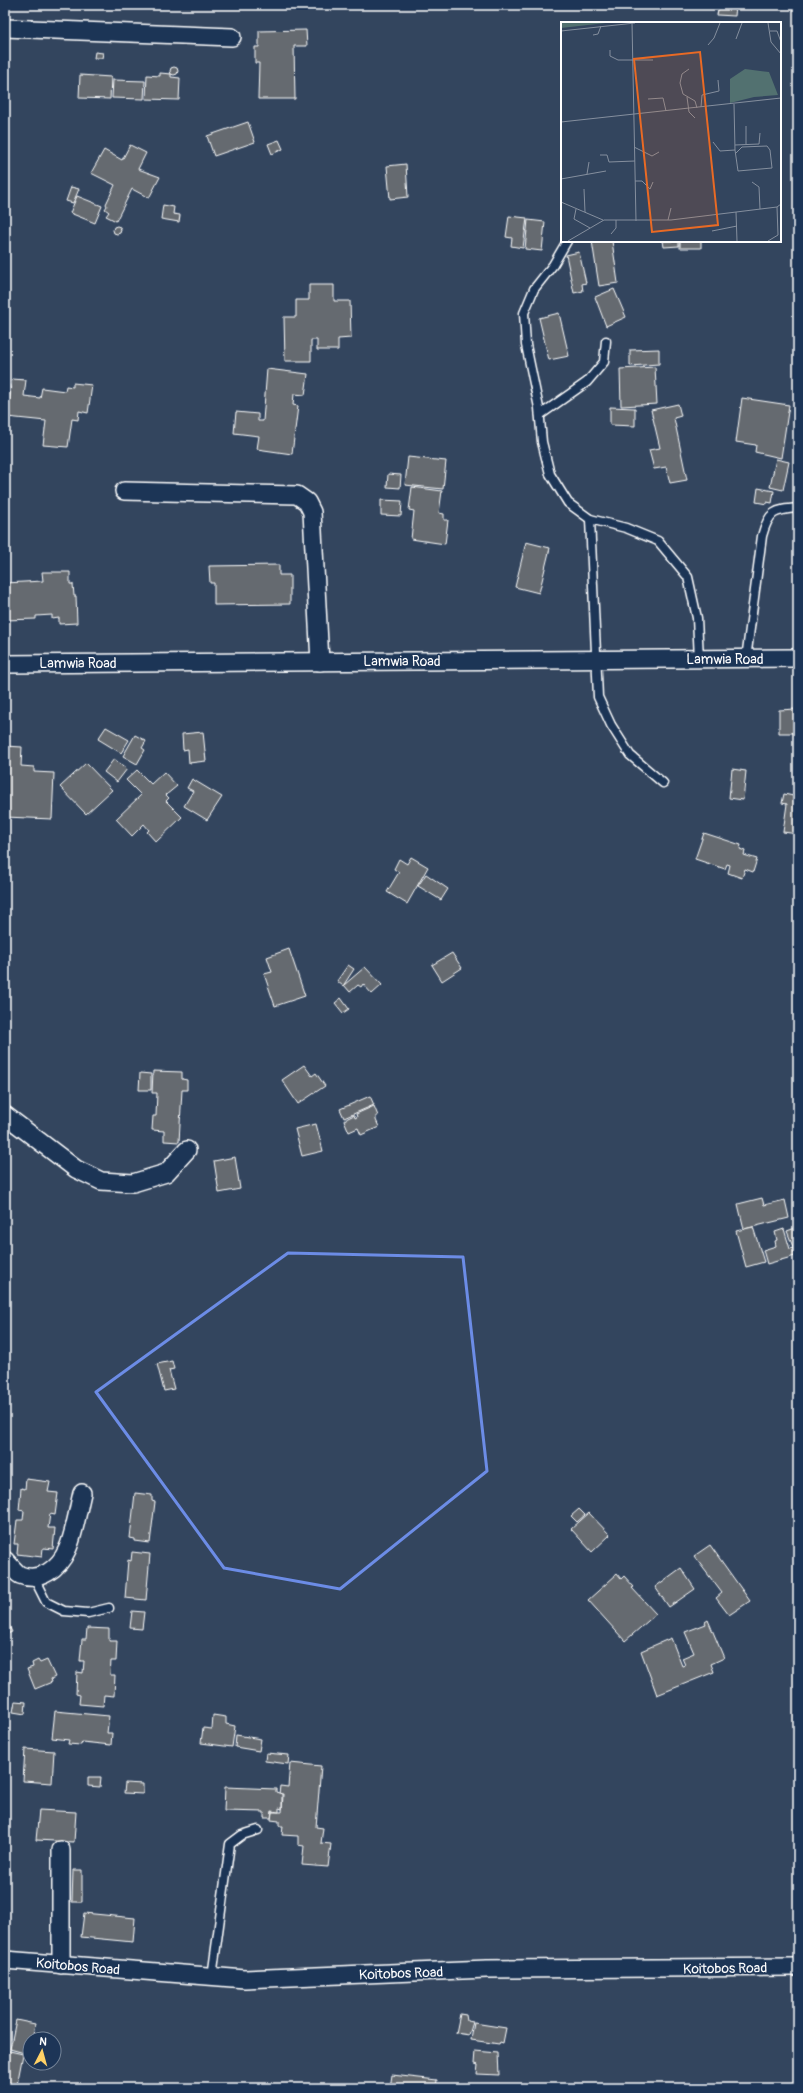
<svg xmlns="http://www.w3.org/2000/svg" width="803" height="2093" font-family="Pangolin,sans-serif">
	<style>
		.building { fill: #656b70; stroke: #fff }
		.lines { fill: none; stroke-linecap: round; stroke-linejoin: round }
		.lane-casing { stroke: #fff; stroke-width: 11 }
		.street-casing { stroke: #fff; stroke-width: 20 }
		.lane { stroke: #1d3557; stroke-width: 8 }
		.street { stroke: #1d3557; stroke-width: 17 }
		.marked { fill: none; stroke: #6c8ce6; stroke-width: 3; stroke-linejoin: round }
		.labels { text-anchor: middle; stroke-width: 3; stroke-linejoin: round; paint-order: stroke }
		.street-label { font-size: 14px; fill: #fff; stroke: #1d3557 }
		.inset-road { fill: none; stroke: #858f9e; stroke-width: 1 }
		.view { fill: #ea6a24; fill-opacity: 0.15; stroke: #ea6a24; stroke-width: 2 }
		.inset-edge { fill: none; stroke: #fff; stroke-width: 2 }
	</style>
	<rect width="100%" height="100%" fill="#33455e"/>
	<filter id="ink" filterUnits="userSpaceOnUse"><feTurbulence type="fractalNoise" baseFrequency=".025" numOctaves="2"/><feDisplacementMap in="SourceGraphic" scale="8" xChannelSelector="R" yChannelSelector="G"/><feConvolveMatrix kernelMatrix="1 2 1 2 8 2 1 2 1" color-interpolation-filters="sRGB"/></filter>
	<g filter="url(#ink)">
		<!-- building -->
		<g class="building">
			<path d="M719,5h17l-1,11 -18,-1z"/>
			<path d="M306,30l1,16h-13l1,53h-37l1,-36h-4v-16h4v-16z"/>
			<path d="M95,52l8,1 -1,5h-8z"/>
			<circle cx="174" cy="71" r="4"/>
			<path d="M160,73l11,1v3l9,1 -1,22 -33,-1 1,-24 13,1z"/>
			<path d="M80,75l31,2 -1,22 -31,-1z"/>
			<path d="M113,80l32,1 -1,18 -32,-1z"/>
			<path d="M248,122l7,20 -41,14 -7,-20z"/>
			<path d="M279,140l4,9 -11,5 -4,-10z"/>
			<path d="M130,145l16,8 -8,16 22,8 -11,21 -17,-9 -16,32 -10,-5 3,-4 -4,-3 2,-3 -1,-2 9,-19 -24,-12 13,-23 18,10z"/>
			<path d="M406,164l2,33 -18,2 -3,-33z"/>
			<path d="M71,187l8,2 -6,14 -7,-2z"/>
			<path d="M77,196l25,10 -7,17 -25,-10z"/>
			<path d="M163,205l11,2 -1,7 7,1 -1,7 -18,-3z"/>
			<path d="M509,216l18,2 -4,30 -12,-2 1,-8 -6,-1z"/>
			<path d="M528,220l17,2 -3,29 -17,-2z"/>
			<circle cx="117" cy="230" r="4"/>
			<path d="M592,241h20l6,42 -19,3z"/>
			<path d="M663,241h16v5l-15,1z"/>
			<rect x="680" y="241" width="21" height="7"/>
			<path d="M579,252l7,31 -4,1 1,7 -9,2 -8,-38z"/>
			<path d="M309,285h25v16h16l1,37 -13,1v11h-21v-10h-6v21h-26l-1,-44h12v-17h13z"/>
			<path d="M614,289l12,28 -20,9 -11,-29z"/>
			<path d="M559,313l10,43 -20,4 -10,-42z"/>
			<path d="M659,349v15l-29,2v-16z"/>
			<path d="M655,367l2,37 -36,2 -1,-37z"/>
			<path d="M267,369l41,5 -3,21 -11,-1 -1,11 5,1 -6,48 -35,-5 2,-13 -25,-3 2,-21 22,2v7h5z"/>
			<path d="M12,379l14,1 -2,16 16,2 2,-10 23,3 1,-5 7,1v-4l19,2 -4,28 -9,-2 -1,9 -6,-1 -4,28 -25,-2 3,-24 -39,-4z"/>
			<path d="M742,398l47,7 -8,53 -26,-6 1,-7 -20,-3z"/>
			<path d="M678,404l3,12 -7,2 13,62 -17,3 -4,-16 -12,2 -5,-19 11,-2 -9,-38z"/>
			<path d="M610,407l25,1v18l-25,-1z"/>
			<path d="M408,457l38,4 -3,28 -38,-4z"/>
			<path d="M776,459l13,3 -6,28 -13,-3z"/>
			<path d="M388,474l13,1 -1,13 -13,-1z"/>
			<path d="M412,487l30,4 -3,22 5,1v6h4l-3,24 -34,-5 3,-28 -5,-1z"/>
			<path d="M758,488l16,3 -2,12 -5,-1v2l-11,-2z"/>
			<path d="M381,500l21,1 -1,15 -20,-1z"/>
			<path d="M526,542l24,6 -11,45 -24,-6z"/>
			<path d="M279,565v10h11v29l-76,1v-22h-4l-1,-17z"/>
			<path d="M42,572h28v12h3l1,12h2l1,27 -18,1v-6l-7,1v-4l-16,1v3l-31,1v-37l38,-2z"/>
			<path d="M796,709v24h-17v-23z"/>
			<path d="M106,727l23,13 -8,13 -23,-14z"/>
			<path d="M203,732l3,29 -17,2 -1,-14 -5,1 -1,-16z"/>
			<path d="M135,735l11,6 -4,7 3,2 -8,14 -14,-8z"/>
			<path d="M5,746l17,1 -1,19 13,1v5l20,1 -2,46 -47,-2z"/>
			<path d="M114,759l13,10 -10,13 -13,-10z"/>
			<path d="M86,763l26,27 -26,24 -26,-27z"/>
			<path d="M732,769l14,2 -3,29 -14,-2z"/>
			<path d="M137,770l14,14 13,-12 13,14 -11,9 3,3 -3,3 16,16 -26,25 -9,-10 2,-2 -5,-6 -12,12 -16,-17 25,-24 -15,-15z"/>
			<path d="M192,779l30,18 -15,23 -23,-14 9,-15 -6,-3z"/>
			<path d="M784,794l14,3v37l-15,-2 4,-28 -5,-1z"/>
			<path d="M704,833l37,12 -1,4 5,2 -1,4 13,4 -4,13 -8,-3 -3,9 -14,-5 2,-8 -3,-1 -2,5 -30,-10z"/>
			<path d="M411,857l17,10 -21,37 -20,-12 12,-20 -5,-3 5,-10 8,5z"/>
			<path d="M426,874l22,15 -7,11 -23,-14z"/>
			<path d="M289,949l16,47 -30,10 -11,-32 8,-2 -5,-15z"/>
			<path d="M452,953l10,15 -20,13 -10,-16z"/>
			<path d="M348,965l6,4 -11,17 -6,-5z"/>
			<path d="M365,967l17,18 -10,9 -9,-10 -2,3 -3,-2 -8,7 -6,-7z"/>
			<path d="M341,998l8,11 -6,4 -8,-10z"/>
			<path d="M304,1065l8,11 4,-3 9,13 -27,18 -16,-24z"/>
			<path d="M153,1071l29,1v7l5,1v10h-5l-3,52 -15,-1v-10l-12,-1 1,-14h3l1,-23h-5z"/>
			<path d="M140,1073l11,1v16h-12z"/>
			<path d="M370,1096l4,9 -30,13 -4,-9z"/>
			<path d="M374,1106l4,10h-2v4l3,7 -18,8 -3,-7 -9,4 -5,-12 10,-5 1,3 2,-1 -1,-3z"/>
			<path d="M316,1124l7,27 -21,5 -7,-27z"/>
			<path d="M235,1157l5,32 -21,4 -5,-32z"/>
			<path d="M762,1198l2,7 21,-5 4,18 -45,11 -6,-25z"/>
			<path d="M753,1227l11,35 -18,5 -10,-36z"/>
			<path d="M798,1227v27l-2,1 -9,-24z"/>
			<path d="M784,1229l6,20 3,-1 2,8 -28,8 -4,-14 13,-4 -1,-5 2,-1 -2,-8z"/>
			<path d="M172,1361l2,8 -5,1 5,19 -10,2 -7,-27z"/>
			<path d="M26,1479l24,3 -2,10 10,1 -3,22 -5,-1 -2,14h7l-2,21 -10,-1 -1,9 -25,-3 1,-10h-4l3,-24h6l1,-9 -5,-1 2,-22 4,1z"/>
			<path d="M135,1493l17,2v6l3,1 -5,41 -15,-2v-2l-5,-1z"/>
			<path d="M579,1509l6,6 -8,7 -6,-6z"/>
			<path d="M589,1513l21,22 -18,17 -21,-23z"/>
			<path d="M710,1545l40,56 -21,14 -13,-17 6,-5 -28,-37z"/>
			<path d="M132,1552l18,2 -4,46 -21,-2 3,-38 3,1z"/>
			<path d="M681,1568l14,21 -26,18 -14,-20z"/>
			<path d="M617,1574l4,5 3,-3 10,11 -2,1 24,26 -31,27 -37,-41z"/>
			<path d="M132,1611l12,1 -2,17 -12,-1z"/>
			<path d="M5,1618l7,14 -7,3z"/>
			<path d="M708,1620l16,38 -13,6 3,8 -57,23 -16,-44 30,-13 11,28 3,-1 -3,-7 12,-5 -9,-21 21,-8 -1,-2z"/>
			<path d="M87,1628l22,1v12h8l-1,20h-5l-1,14h5l-1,21 -10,-1 -1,11 -24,-2 1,-9 -4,-1 1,-22 6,1 1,-12h-4l2,-22h4z"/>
			<path d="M38,1660l2,3 7,-3 8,17 -4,2 1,3 -17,7 -8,-20 6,-2 -1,-4z"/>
			<path d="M15,1701l11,1 -1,12 -12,-2z"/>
			<path d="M55,1711l54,5 -2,17h5l-1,12 -29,-3 -1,3 -13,-1 1,-4 -17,-2z"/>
			<path d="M213,1715l13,2v7l9,2 -3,21 -31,-4 2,-15 9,1z"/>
			<path d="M236,1735l25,4 -2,12 -24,-4z"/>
			<path d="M25,1749l29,2 -2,32 -29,-2z"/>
			<path d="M266,1753l23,2 -1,9 -23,-3z"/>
			<path d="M290,1763l31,3 -5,61 7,1 -2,15 10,1 -3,23 -26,-2 2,-19 -6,-1v-9l-16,-1 1,-9h-4v-5l-8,-1 1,-8h10l1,-18h-4l1,-8 8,1z"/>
			<path d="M88,1777h13l-1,10 -12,-1z"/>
			<path d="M125,1783l18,1v10l-19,-1z"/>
			<path d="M225,1787l51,2v3l6,2v15l-3,-1v4l-7,-1 -1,7h-7v-6l-40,-1z"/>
			<path d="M39,1810l37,2 -2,30 -38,-2z"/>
			<path d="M73,1870h9v32h-10z"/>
			<path d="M84,1913l51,5 -2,24 -52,-5z"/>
			<path d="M460,2014l6,1 1,6 6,1 -4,13 -13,-2z"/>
			<path d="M16,2020l19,4 -3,15h-2l-2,15 -18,-5z"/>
			<path d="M474,2023l32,5 -3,15 -3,-1 -1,2 -28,-4z"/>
			<path d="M5,2050l18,4 -6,31 -12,-3z"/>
			<path d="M475,2051l23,2 1,22 -22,-1 1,-9 -4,-1z"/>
			<path d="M392,2075l45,5 -1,8h-46z"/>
		</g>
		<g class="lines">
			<defs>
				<g id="lane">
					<path d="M567,241l-14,24 -19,24 -10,24 2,32 13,63 3,34 8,32 18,29 22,16 36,9 32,13 30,36 9,41 2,41"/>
					<path d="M540,415l47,-33 17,-20 2,-21"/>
					<path d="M590,519l8,178 13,28 19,30 33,28"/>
					<path d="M746,659l16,-123c7,-25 12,-26 36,-28"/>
					<path d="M34,1578l12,24 18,9 24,2 21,-5"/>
					<path d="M212,1977l18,-133 12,-9 16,-5"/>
				</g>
				<g id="street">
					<path d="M5,28l227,9"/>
					<path d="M124,491l173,4 10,7 5,10 8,150"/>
					<path d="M5,664l793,-6"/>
					<path d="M5,1115l71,54 25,12 32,2 33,-10 21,-23"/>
					<path d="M5,1560c4,4 10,12 15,15 20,8 39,-7 47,-25 7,-14 11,-41 15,-57"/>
					<path d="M5,1960l240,19 242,-10 311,-2"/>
					<path d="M61,1965v-115"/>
				</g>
			</defs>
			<!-- lane casing -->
			<use href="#lane" class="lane-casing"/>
			<!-- street casing -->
			<use href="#street" class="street-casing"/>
			<!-- lane -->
			<use href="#lane" class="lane"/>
			<!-- street -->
			<use href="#street" class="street"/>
		</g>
	</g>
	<!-- marked area -->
	<path class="marked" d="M288,1253l175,4 24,214 -147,118 -116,-21 -128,-176z"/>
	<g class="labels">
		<!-- street labels -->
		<g class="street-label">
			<text x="725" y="664">Lamwia Road</text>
			<text x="402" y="666">Lamwia Road</text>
			<text x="78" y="668">Lamwia Road</text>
			<text transform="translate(78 1966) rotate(5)" y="5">Koitobos Road</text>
			<text transform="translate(725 1968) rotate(-1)" y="5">Koitobos Road</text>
			<text transform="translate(401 1973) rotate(-2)" y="5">Koitobos Road</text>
		</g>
	</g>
	<!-- overview -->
	<g transform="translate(561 22)">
		<rect width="220" height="220" fill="#33455e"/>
		<path d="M0,1h45l-45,5zM184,47l24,3 9,23 -24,2 -24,6v-24z" fill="#527170"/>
		<path class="inset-road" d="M71,1l4,198M207,1l3,19 10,12M0,9l74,-8M209,9h7l4,11M32,13l5,-1 3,-8M175,17l6,-16M147,23l6,-7 6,-15M49,28v6l8,4h35M128,47l-7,5 -2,9 3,11 12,7 2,7M126,75l2,15 6,6M87,77l15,-1 3,13M173,82l1,46 3,21 34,-3 -2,-18 -3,-4 -25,1 -6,6M140,85l1,-12 17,-4 -1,-11M0,100l220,-24M185,104v18M152,120l7,9 15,-1M174,123l24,-1 1,-11M73,125l18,9 7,-4M39,133h7l2,7 26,-1M26,152l2,-12M0,157l45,-8M74,159h7l8,8 3,-7M191,160l7,5 1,22M23,167l1,23M0,180l42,18M15,187l-2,10 16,9M175,190l1,29M107,198l3,-12M151,209l25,-5M50,212l5,-6v-8M7,219l36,-21h67l106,-13 4,-3M207,219l10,-6 -1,-28"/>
		<path class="view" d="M139,30l18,173 -66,7 -18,-173z"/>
		<rect width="220" height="220" class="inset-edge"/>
	</g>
	<!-- margin -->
	<rect width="803" height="2093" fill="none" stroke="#1d3557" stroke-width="20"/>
	<rect x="10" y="10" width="783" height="2073" fill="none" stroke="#fff" stroke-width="1.5" filter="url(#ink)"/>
	<!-- north arrow -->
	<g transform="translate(42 2051) rotate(6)"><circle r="19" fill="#1d3557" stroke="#77869a"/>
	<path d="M0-3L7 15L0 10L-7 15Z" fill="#ffd166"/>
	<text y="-6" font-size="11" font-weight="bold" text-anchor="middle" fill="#ffffff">N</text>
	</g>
</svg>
